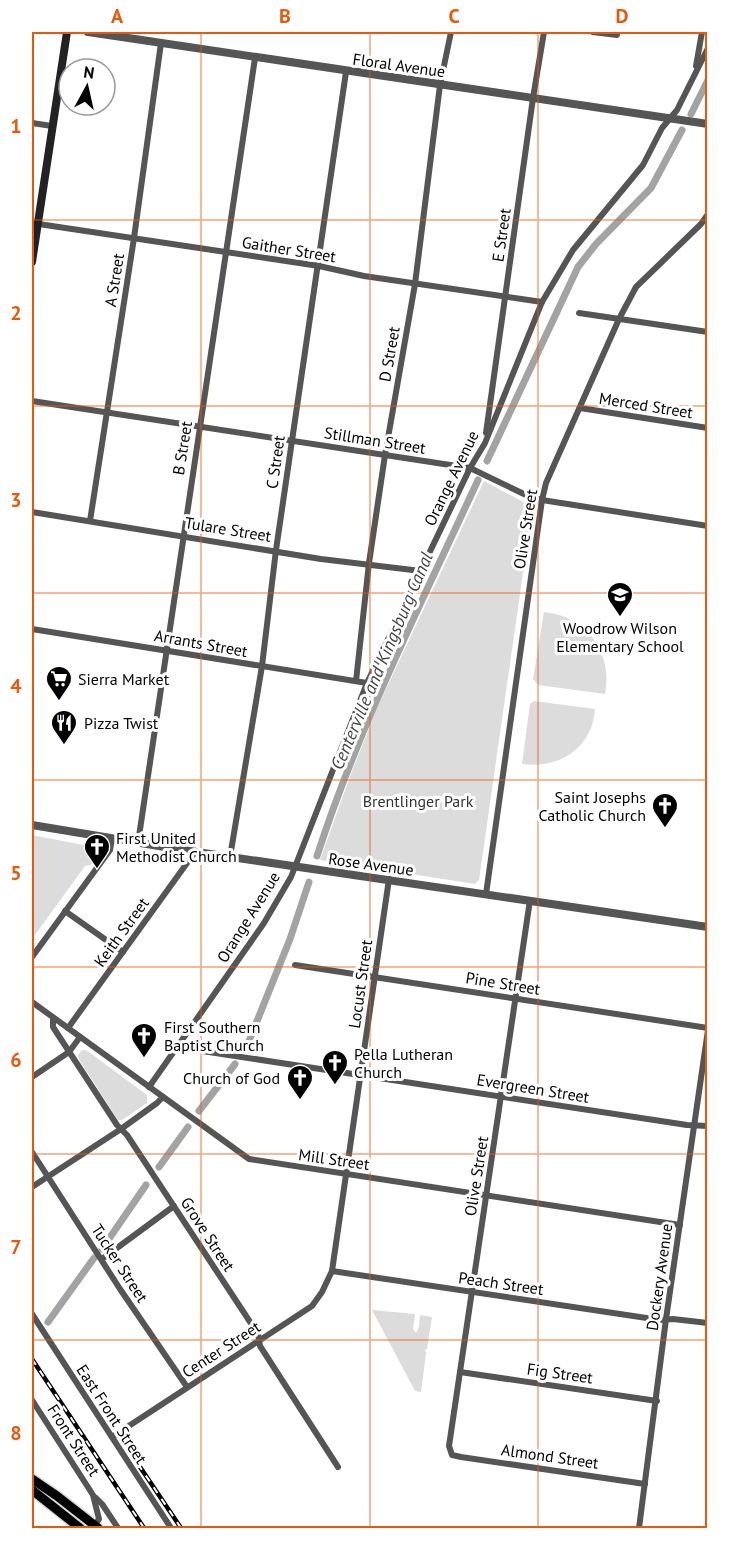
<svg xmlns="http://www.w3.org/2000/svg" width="739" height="1560" font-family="'PT Sans',sans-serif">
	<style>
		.green { fill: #dcdcdc }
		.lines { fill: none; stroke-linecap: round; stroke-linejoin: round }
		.canal { stroke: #a3a3a3; stroke-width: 7 }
		.primary-casing { stroke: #dbdbdb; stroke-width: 12 }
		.minor { stroke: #555; stroke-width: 6 }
		.tertiary { stroke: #555; stroke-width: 8 }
		.secondary { stroke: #222; stroke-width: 8 }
		.primary { stroke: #000; stroke-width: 9 }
		.rail-casing { stroke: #000; stroke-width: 4.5 }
		.rail { stroke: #fff; stroke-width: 2; stroke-dasharray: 7; stroke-linecap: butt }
		.grid { fill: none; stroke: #e8590c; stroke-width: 1.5; stroke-opacity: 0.55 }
		.labels { text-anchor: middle; stroke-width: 6; stroke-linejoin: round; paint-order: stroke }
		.street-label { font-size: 16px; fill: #000; stroke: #fff }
		.poi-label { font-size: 16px; fill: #000; stroke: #fff; text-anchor: start }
		.park-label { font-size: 16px; fill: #333; stroke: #fff }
		.water-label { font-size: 18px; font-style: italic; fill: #444; stroke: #fff }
		.neatline { fill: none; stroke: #e8590c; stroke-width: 2 }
		.grid-label { font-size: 20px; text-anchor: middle; font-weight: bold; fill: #e8590c }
	</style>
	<rect width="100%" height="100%" fill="#fff"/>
	<!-- green -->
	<g class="green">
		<path d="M484,481l43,23 5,6 -53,370 -4,4 -155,-24 32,-89 26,-65z"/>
		<path d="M544,612c43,4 69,41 61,82l-67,-9 -5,-6z"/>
		<path d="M534,701l61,8c-3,39 -35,60 -73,55l8,-60z"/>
		<path d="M32,835l66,13 1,4 -8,13 -6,1 -53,73z"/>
		<path d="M82,1050h4l61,45v8l-25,17h-4l-40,-62v-3z"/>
		<path d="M372,1310l43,4 -2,15 3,4 3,-6 1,-12 12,2 -5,32 -2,1 1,3 -5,39 -6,-1z"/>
	</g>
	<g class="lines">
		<!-- canal -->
		<g class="canal">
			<path d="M691,114l17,-34"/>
			<path d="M487,461l91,-194 18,-23 55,-56 31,-58"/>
			<path d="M317,856c42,-130 104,-252 161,-376"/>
			<path d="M247,1046l43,-107 19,-57"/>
			<path d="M199,1111l36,-47"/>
			<path d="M159,1167l29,-40"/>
			<path d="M102,1249l44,-64"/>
			<path d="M48,1322l46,-64"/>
		</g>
		<defs>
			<g id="primary">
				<path d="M32,1479l25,17 41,32"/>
				<path d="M32,1490l48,38"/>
			</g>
		</defs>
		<!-- primary casing -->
		<use href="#primary" class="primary-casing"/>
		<!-- minor -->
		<g class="minor">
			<path d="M593,32l24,3v-3"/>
			<path d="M696,66l6,-34"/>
			<path d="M32,123l20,3"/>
			<path d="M32,223l287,43 45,10 178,26"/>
			<path d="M579,313l129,19"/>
			<path d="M32,401l438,67 56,27 16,5 166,26"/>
			<path d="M580,408l128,20"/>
			<path d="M486,433l47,-335 11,-66"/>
			<path d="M32,512l289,47 100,12"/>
			<path d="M90,521l44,-283 27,-195"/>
			<path d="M32,629l335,54"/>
			<path d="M356,681l13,-118 16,-108 30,-171 25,-199 11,-53"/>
			<path d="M138,843l117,-785"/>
			<path d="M230,857l32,-191 14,-116 70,-478"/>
			<path d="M486,894l56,-394 4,-17 73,-164 17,-32 65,-63 7,-10"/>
			<path d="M530,900l-81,546 3,9 9,2 184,27"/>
			<path d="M65,911l58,41"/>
			<path d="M32,957l78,-107 2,-11"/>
			<path d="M295,965l413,63"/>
			<path d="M32,1002l217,157 431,66"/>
			<path d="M53,1018v9l64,98 10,10 131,199 2,12 78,121"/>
			<path d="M68,1028l127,-176"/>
			<path d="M176,1047l511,78 21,1"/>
			<path d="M32,1077l37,-25 11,-15"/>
			<path d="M149,1087l115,-164 27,-46 76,-194 103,-215 15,-25 57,-141 31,-52 70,-85 19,-37 15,-18 31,-62"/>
			<path d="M32,1152l88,137 67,98"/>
			<path d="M32,1187l89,-58 36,-26 6,-6"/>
			<path d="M102,1259l72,-53"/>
			<path d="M332,1271l328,49 13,-1 35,4"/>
			<path d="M32,1314l139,214"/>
			<path d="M460,1372l197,29"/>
			<path d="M32,1400l61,95 6,24 -6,9"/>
			<path d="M112,1437l200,-131 10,-14 10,-21 57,-392"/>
			<path d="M96,1498l6,6 16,24"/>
			<path d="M639,1528l27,-209 42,-289"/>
		</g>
		<!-- tertiary -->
		<g class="tertiary">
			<path d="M88,32l620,92"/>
			<path d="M32,825l151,25 525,77"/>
		</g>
		<!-- secondary -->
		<path class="secondary" d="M32,262l35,-230"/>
		<!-- primary -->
		<use href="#primary" class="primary"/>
		<defs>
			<g id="rail">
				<path d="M32,1359l112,169"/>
				<path d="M138,1464l43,64"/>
			</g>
		</defs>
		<!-- rail casing -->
		<use href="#rail" class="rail-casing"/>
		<!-- rail -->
		<use href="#rail" class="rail"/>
	</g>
	<!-- grid -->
	<path class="grid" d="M201,32v1496M370,32v1496M538,32v1496M32,220h676M32,406h676M32,593h676M32,780h676M32,967h676M32,1154h676M32,1340h676"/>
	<!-- icons -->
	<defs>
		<symbol id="school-pin" viewBox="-11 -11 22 30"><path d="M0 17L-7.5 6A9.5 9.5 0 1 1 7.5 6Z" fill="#000" stroke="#fff"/><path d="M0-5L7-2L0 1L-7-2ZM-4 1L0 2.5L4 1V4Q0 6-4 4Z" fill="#fff"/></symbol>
		<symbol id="supermarket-pin" viewBox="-11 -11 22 30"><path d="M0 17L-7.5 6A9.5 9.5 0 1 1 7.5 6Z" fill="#000" stroke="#fff"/><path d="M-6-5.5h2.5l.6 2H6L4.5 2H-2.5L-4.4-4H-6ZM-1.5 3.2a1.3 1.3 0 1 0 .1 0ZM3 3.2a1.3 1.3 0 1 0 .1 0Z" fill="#fff"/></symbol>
		<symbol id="restaurant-pin" viewBox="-11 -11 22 30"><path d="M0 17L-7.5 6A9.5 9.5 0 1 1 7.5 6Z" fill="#000" stroke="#fff"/><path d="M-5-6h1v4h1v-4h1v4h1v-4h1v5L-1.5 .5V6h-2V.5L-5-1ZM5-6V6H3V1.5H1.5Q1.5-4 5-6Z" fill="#fff"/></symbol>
		<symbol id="church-pin" viewBox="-11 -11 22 30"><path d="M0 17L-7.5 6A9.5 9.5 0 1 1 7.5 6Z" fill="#000" stroke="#fff"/><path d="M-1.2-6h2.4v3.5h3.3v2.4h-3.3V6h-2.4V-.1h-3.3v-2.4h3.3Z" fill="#fff"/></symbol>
	</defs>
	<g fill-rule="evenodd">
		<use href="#school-pin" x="605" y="580" width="30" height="40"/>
		<use href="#supermarket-pin" x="44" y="664" width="30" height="40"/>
		<use href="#restaurant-pin" x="49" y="708" width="30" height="40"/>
		<use href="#church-pin" x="650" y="791" width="30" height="40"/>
		<use href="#church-pin" x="82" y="832" width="30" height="40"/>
		<use href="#church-pin" x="129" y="1021" width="30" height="40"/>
		<use href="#church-pin" x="320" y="1048" width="30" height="40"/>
		<use href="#church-pin" x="285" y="1063" width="30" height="40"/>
	</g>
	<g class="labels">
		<!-- street labels -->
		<g class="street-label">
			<text transform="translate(399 65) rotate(8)" y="6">Floral Avenue</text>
			<text transform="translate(501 235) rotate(-82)" y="6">E Street</text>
			<text transform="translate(289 249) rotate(9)" y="6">Gaither Street</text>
			<text transform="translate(114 280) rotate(-81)" y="6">A Street</text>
			<text transform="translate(389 354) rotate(-80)" y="6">D Street</text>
			<text transform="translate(646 405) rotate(9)" y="6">Merced Street</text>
			<text transform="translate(375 440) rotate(9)" y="6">Stillman Street</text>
			<text transform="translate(182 448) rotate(-81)" y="6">B Street</text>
			<text transform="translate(275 462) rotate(-82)" y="6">C Street</text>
			<text transform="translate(451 478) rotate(-64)" y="6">Orange Avenue</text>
			<text transform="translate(228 529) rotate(9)" y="6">Tulare Street</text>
			<text transform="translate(525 529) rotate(-81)" y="6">Olive Street</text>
			<text transform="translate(201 643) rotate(10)" y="6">Arrants Street</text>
			<text transform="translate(371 864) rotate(8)" y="6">Rose Avenue</text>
			<text transform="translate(248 917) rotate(-58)" y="6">Orange Avenue</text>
			<text transform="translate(121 932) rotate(-54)" y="6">Keith Street</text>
			<text transform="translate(503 983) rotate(9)" y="6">Pine Street</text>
			<text transform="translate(360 984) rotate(-82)" y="6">Locust Street</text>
			<text transform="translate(533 1088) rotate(9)" y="6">Evergreen Street</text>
			<text transform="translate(334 1159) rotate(8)" y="6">Mill Street</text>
			<text transform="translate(476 1176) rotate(-81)" y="6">Olive Street</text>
			<text transform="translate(208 1234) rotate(57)" y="6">Grove Street</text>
			<text transform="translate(120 1263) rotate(57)" y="6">Tucker Street</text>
			<text transform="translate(659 1277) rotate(-82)" y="6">Dockery Avenue</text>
			<text transform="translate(501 1283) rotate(8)" y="6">Peach Street</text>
			<text transform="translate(221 1349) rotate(-33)" y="6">Center Street</text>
			<text transform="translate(560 1373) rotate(8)" y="6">Fig Street</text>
			<text transform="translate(112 1414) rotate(57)" y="6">East Front Street</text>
			<text transform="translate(74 1440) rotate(57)" y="6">Front Street</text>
			<text transform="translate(550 1456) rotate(8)" y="6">Almond Street</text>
		</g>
		<!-- poi labels -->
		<g class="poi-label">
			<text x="620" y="634" text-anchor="middle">Woodrow Wilson<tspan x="620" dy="18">Elementary School</tspan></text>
			<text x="78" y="685">Sierra Market</text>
			<text x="84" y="729">Pizza Twist</text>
			<text x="646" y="803" text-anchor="end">Saint Josephs<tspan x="646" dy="18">Catholic Church</tspan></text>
			<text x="116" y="844">First United<tspan x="116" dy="18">Methodist Church</tspan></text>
			<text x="164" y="1033">First Southern<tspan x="164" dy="18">Baptist Church</tspan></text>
			<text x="354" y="1060">Pella Lutheran<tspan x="354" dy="18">Church</tspan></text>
			<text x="280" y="1084" text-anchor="end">Church of God</text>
		</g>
		<!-- park labels -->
		<g class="park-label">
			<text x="418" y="807">Brentlinger Park</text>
		</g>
		<!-- water labels -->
		<g class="water-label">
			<text transform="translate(382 661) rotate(-67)" y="6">Centerville and Kingsburg Canal</text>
		</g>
	</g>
	<!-- border -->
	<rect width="739" height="1560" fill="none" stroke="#ffffff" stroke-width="66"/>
	<!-- north arrow -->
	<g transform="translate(87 87) rotate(8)"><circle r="28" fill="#ffffff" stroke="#999999" stroke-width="1.5"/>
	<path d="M0-4.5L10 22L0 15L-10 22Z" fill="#000000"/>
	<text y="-9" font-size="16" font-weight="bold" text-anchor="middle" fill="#000000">N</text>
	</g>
	<rect x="33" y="33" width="673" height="1494" class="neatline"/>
	<g class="grid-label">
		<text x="117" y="23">A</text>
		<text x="285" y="23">B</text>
		<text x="454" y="23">C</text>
		<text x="622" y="23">D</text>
		<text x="16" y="133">1</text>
		<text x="16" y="320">2</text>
		<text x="16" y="507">3</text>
		<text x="16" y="693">4</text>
		<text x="16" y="880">5</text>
		<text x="16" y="1067">6</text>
		<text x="16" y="1254">7</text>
		<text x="16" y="1440">8</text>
	</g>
</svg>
